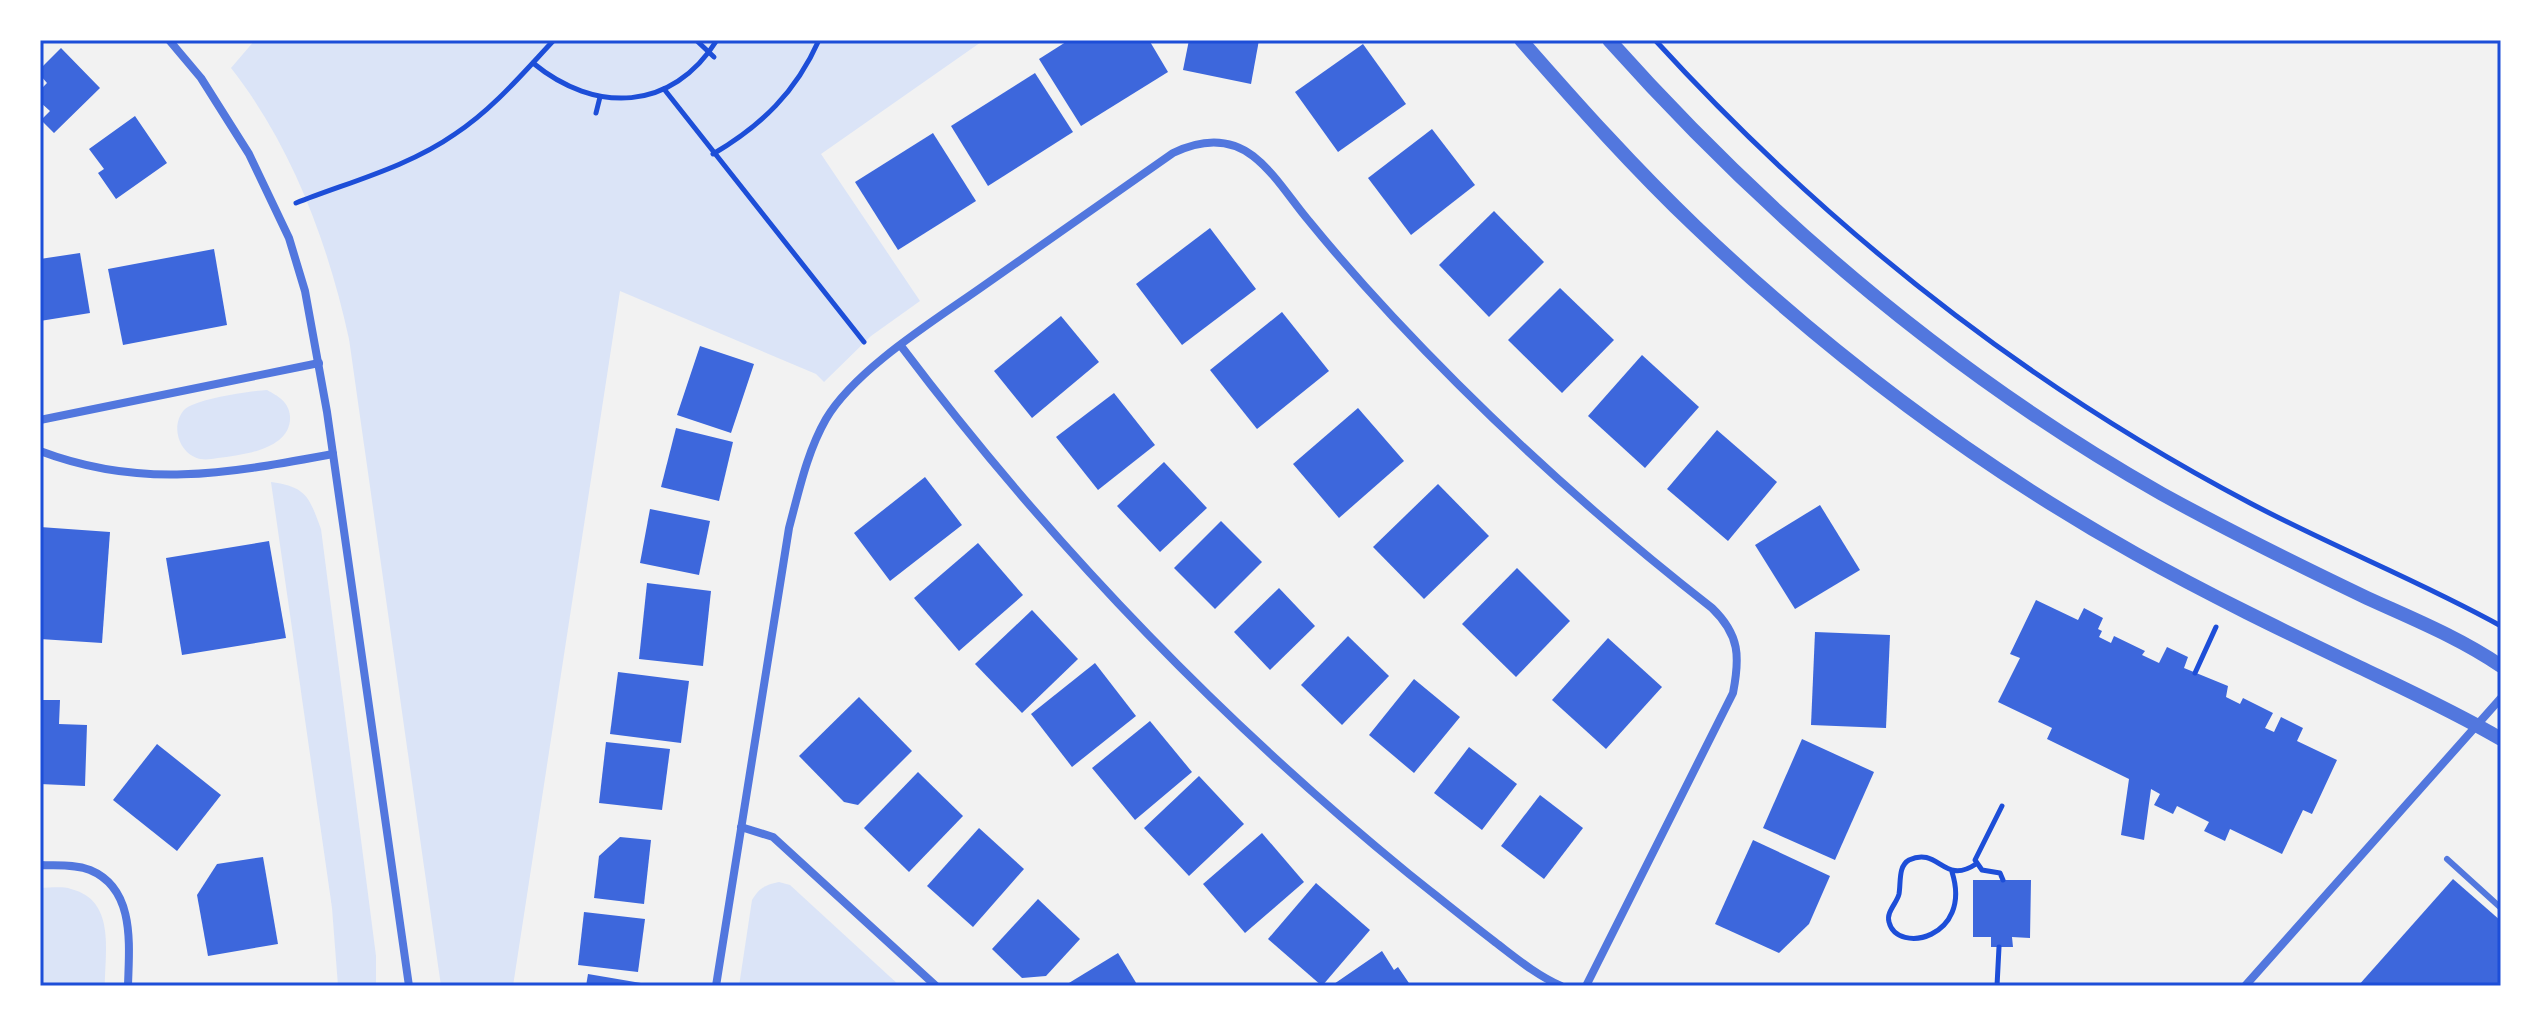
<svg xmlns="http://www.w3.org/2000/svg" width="2541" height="1026" font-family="Arial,sans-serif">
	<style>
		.green { fill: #dbe4f7 }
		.building { fill: #3d67dc }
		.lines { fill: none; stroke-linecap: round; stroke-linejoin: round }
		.path { stroke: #1d4ed8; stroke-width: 5 }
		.service { stroke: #5277de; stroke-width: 6 }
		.minor { stroke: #5277de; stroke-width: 8 }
		.tertiary { stroke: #5277de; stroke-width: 14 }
		.neatline { fill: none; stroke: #1d4ed8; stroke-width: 3 }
	</style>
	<rect width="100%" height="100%" fill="#f2f2f2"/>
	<!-- green -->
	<g class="green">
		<path d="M255,40h729l-163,114 99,147 -49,35 -47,46 -8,-8 -196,-83 -107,695h-72l-92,-647c-21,-96 -57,-193 -118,-271z"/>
		<path d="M267,390c11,6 22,12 23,26 2,33 -47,39 -72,42 -6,1 -12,2 -18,1 -21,-5 -30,-33 -16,-49 11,-11 67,-19 83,-20z"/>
		<path d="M271,482c36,5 38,15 50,47l55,427v30h-38l-6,-78z"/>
		<path d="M779,882l11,3 110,101h-161l13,-86c7,-12 13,-15 27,-18z"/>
		<path d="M40,888c10,0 22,-2 31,1 45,11 34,63 34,97h-65z"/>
	</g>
	<!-- building -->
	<g class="building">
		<path d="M1069,40h80l19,32 -87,54 -42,-67z"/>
		<path d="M1189,40h70l-8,44 -68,-14z"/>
		<path d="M1363,44l43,60 -68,48 -43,-60z"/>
		<path d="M61,48l39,40 -46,45 -13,-13 9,-9 -10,-9v-12l7,-7 -7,-8v-6z"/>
		<path d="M1035,73l38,59 -85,54 -37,-60z"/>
		<path d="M135,116l32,47 -51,36 -18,-26 6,-4 -15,-20z"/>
		<path d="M1432,129l43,56 -64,50 -43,-57z"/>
		<path d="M933,133l43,68 -78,49 -43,-68z"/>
		<path d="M1494,211l50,51 -55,55 -50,-52z"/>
		<path d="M1210,228l46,61 -74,56 -46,-61z"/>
		<path d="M214,249l13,76 -104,20 -15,-76z"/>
		<path d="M80,253l10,60 -50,8v-62z"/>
		<path d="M1560,288l54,52 -52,53 -54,-53z"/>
		<path d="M1282,312l47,59 -72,58 -47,-59z"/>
		<path d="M1061,316l38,46 -67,56 -38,-47z"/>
		<path d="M700,346l54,18 -23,69 -54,-18z"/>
		<path d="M1642,355l57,52 -54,61 -57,-52z"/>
		<path d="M1114,393l41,52 -57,45 -42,-53z"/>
		<path d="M1358,408l46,53 -65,57 -46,-54z"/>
		<path d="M676,428l57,14 -14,59 -58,-14z"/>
		<path d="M1717,430l60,52 -49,59 -61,-52z"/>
		<path d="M1164,462l43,46 -47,44 -43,-46z"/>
		<path d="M925,477l37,48 -72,56 -36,-48z"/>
		<path d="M1438,484l51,52 -65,63 -51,-52z"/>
		<path d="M1820,505l40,65 -65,39 -40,-64z"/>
		<path d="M650,509l60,12 -11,54 -59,-12z"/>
		<path d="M1221,521l41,41 -47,47 -41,-41z"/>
		<path d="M40,527l70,5 -8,111 -62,-4z"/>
		<path d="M269,541l17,97 -104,17 -16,-97z"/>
		<path d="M978,543l45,52 -64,56 -45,-53z"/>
		<path d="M1517,568l53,53 -54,56 -54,-53z"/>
		<path d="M647,583l64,8 -8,75 -64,-7z"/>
		<path d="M1279,588l36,38 -45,44 -36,-38z"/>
		<path d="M2036,600l42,20 6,-12 19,10 -5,11 4,2 -3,6 12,6 3,-7 31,15 -3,4 17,8 8,-16 21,10 -4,11 44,18 -2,11 14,7 3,-6 30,15 -8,15 9,4 7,-15 22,11 -6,13 40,19 -25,54 -9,-4 -21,44 -52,-25 -5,12 -21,-10 5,-9 -32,-16 -4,8 -19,-9 6,-11 -9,-5 -7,51 -23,-5 8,-56 -82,-40 5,-11 -54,-26 22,-44 -10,-4z"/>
		<path d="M1032,610l46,49 -56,54 -47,-49z"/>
		<path d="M1815,632l75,3 -4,93 -75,-3z"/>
		<path d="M1348,636l41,40 -47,49 -41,-40z"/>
		<path d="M1608,638l54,49 -56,62 -54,-49z"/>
		<path d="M1095,663l41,53 -64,51 -41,-53z"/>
		<path d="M618,672l71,9 -8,62 -71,-9z"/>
		<path d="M1414,679l46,38 -46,56 -45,-38z"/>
		<path d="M859,697l53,54 -54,54 -14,-3 -45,-46z"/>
		<path d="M40,700h20l-1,24 28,1 -2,61 -45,-2z"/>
		<path d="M1150,721l42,51 -57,48 -43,-52z"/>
		<path d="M1802,739l72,33 -39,88 -72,-32z"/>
		<path d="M606,742l64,7 -8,61 -63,-7z"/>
		<path d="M157,744l64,51 -44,56 -64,-51z"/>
		<path d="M1469,747l48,37 -35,46 -48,-37z"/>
		<path d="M918,772l45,44 -54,56 -45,-44z"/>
		<path d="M1199,776l45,48 -55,52 -45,-48z"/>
		<path d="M1540,795l43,33 -39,51 -43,-33z"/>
		<path d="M979,828l45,41 -51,58 -46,-41z"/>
		<path d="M1262,833l42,49 -59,51 -42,-49z"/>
		<path d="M620,837l31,3 -7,64 -50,-6 5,-42z"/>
		<path d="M1753,840l77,36 -21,48 -30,29 -64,-29z"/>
		<path d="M263,857l15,87 -70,12 -11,-61 20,-31z"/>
		<path d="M2453,879l48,42v65h-143z"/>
		<path d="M1973,880h58l-1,58 -18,-1 1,10h-22v-10h-18z"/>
		<path d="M1316,883l54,47 -48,56 -54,-47z"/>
		<path d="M1038,899l42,40 -34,37 -24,2 -30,-29z"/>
		<path d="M584,912l61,7 -7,53 -60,-7z"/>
		<path d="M1382,951l12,19 4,-3 13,19h-80z"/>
		<path d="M1118,953l20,33h-74z"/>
		<path d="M588,974l53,9 -1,3h-54z"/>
	</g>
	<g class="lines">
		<!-- path -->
		<g class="path">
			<path d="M696,40l18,17"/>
			<path d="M1655,40c171,187 371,345 595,463 83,44 170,78 251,123"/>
			<path d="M533,63c62,51 139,49 184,-23"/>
			<path d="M664,89l200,253"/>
			<path d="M596,113l4,-16"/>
			<path d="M713,154c49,-29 83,-62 106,-114"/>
			<path d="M296,203c53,-21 112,-36 159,-69 38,-25 68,-61 99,-94"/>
			<path d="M2195,673l21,-46"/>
			<path d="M2002,806l-27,54 7,10 18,3 3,7"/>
			<path d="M1952,872c21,66 -55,83 -63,50 -3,-10 8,-19 10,-28 2,-11 -1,-28 10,-34 30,-14 34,26 67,4"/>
			<path d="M1997,986l2,-39"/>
		</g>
		<!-- service -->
		<path class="service" d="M2447,859l54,49"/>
		<!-- minor -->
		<g class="minor">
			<path d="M169,40l32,38 48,76 40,84 16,53 22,121 82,574"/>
			<path d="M901,346c148,196 318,373 508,528 29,23 57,46 86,68 21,16 41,33 66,44"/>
			<path d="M40,420l279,-57"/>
			<path d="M40,451c103,39 189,22 293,3"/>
			<path d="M741,827l32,10 163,149"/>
			<path d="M40,865c16,1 34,-1 50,5 46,19 39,76 38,116"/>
			<path d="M716,986l73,-458c10,-37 18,-76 37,-109 29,-49 106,-97 153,-130 65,-45 129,-91 194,-136 27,-13 55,-16 80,3 22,17 38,44 56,65 27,33 55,65 84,96 99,106 205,202 319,291 28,27 28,49 21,85l-147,293"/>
			<path d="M2245,986l256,-288"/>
		</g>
		<!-- tertiary -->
		<g class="tertiary">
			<path d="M1521,40c56,64 113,128 175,187 132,126 281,238 440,327 73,41 148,77 223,113 48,23 96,45 142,72"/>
			<path d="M1609,40c159,178 345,336 553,454 67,37 136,71 205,104 46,21 91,39 134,68"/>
		</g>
	</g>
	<!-- border -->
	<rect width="2541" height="1026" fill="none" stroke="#ffffff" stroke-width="84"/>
	<rect x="42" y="42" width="2457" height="942" class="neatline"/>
</svg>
